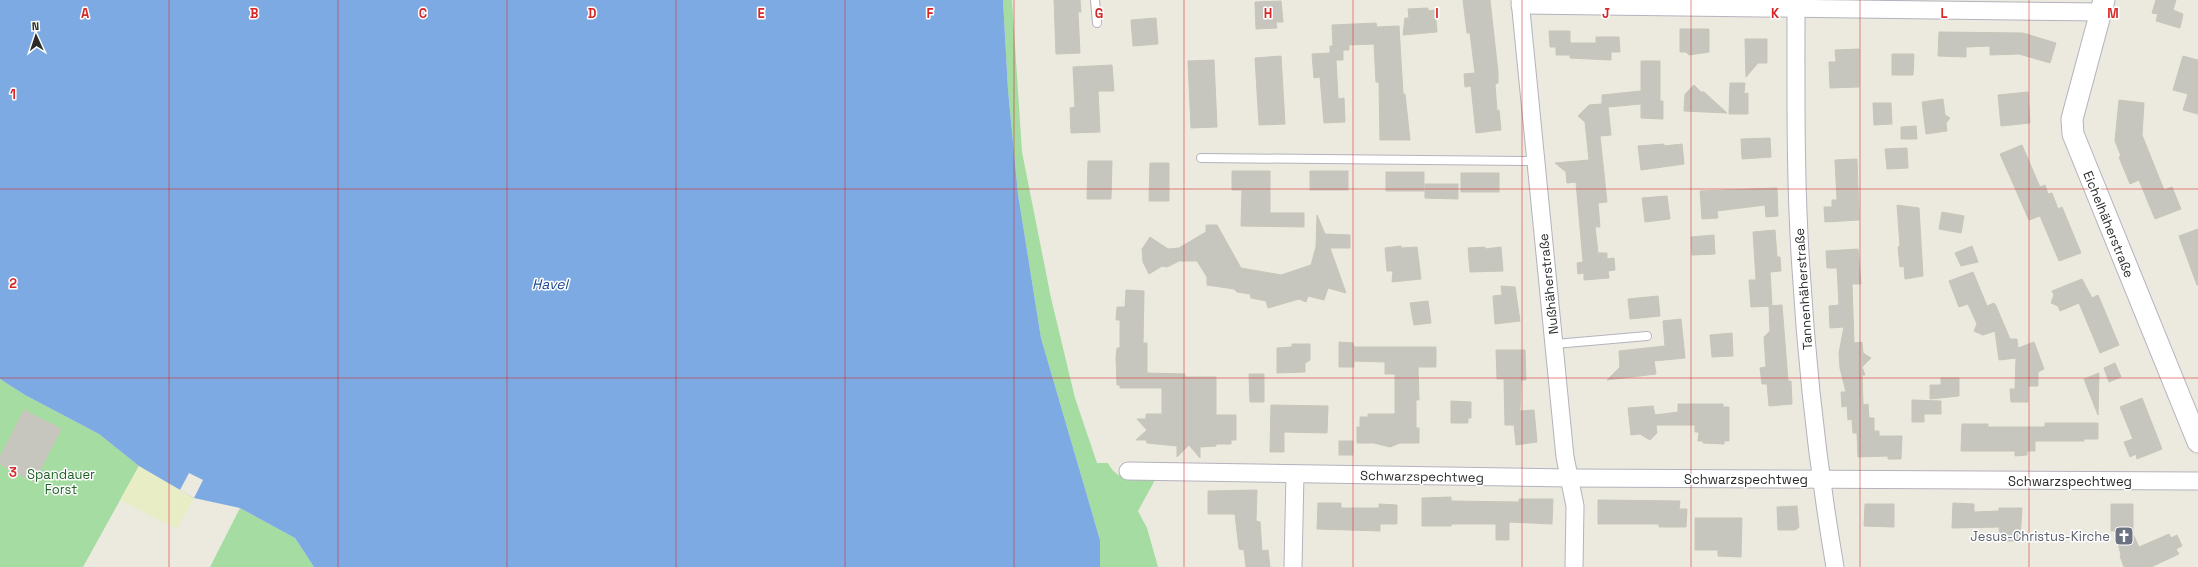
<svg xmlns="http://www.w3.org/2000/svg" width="2198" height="567" font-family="'Space Grotesk',sans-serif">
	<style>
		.green { fill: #a4dca1 }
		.sand { fill: #e8edc6 }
		.water { fill: #7daae3 }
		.pier { fill: #eceadf }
		.building { fill: #c7c6be; stroke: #c7c6b9 }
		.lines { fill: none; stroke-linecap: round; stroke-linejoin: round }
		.service-casing { stroke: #b4b2bd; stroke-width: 10 }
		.minor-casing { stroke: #b4b2bd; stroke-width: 19 }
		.tertiary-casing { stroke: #b4b2bd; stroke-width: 23 }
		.service { stroke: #fff; stroke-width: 8 }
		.minor { stroke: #fff; stroke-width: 17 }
		.tertiary { stroke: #fff; stroke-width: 21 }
		.grid { fill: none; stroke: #d62828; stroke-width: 1; stroke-opacity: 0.55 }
		.labels { text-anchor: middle; stroke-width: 3; stroke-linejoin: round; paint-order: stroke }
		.street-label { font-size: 13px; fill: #2b2b2b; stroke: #fff }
		.park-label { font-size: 13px; fill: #226227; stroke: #fff }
		.worship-label { font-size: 13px; fill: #5b616d; stroke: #fff; text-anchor: end }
		.water-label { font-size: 14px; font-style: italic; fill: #1b458f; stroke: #fff }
		.grid-label { font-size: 13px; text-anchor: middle; font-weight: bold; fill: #d62828; stroke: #fff; stroke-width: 3; stroke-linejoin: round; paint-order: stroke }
	</style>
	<rect width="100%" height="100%" fill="#eceadf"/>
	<!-- green -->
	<g class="green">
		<path d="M1003,0h9l10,152 29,146 24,100 22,65h11c10,20 27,15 47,17l-17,31 9,17 11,39h-58v-27l-59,-202 -23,-144 -10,-104z"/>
		<path d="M0,379l25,16 74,39 40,32 -56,101h-83z"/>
		<path d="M240,508l55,30 19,29h-104z"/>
	</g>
	<!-- sand -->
	<path class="sand" d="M139,466l55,32 -17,31 -57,-29z"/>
	<!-- water -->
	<path class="water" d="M0,0h1003l5,90 10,104 23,144 59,202v27h-786l-19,-29 -55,-30 -46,-10 -55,-32 -40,-32 -74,-39 -25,-16z"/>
	<!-- pier -->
	<path class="pier" d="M189,473l14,7 -9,18 -14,-8z"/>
	<!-- building -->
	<g class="building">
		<path d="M1054,0h26l1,12h-3l2,41 -24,1z"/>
		<path d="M1463,0h27l8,72v11l-3,1 2,27 2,-1 2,20 -25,3 -5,-47 -6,1 -1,-13 11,-1 -5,-40h-3z"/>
		<path d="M2156,0h20l-3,10 10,4 -3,14 -24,-7 2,-7 -6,-1z"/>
		<path d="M1281,1l2,21h-7l1,6 -21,1 -1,-27z"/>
		<path d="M1428,8v3l7,-1 2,22 -34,3 2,-17h4l-1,-9z"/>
		<path d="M1156,18l2,26 -25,2 -2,-26z"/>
		<path d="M1376,23l1,4 22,-1 4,68h2l5,46h-30l-1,-58h-3l-2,-38 -25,1v5h-6v10h-7l2,39 6,-1 1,24 -21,1 -4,-46 -6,1 -2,-24 18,-1v-7h3l-1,-21z"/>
		<path d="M1680,29h29v23l-20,3 -3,-3h-6z"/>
		<path d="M1549,31h21v12h26v-6h23l1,15h-9v8l-41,-2v-3h-14v-8h-6z"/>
		<path d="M1939,32l84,1 33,10 -6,20 -31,-9 -29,1v-9l-24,1v10l-28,-1z"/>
		<path d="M1745,39h22v24h-9l-12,14z"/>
		<path d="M1859,49v38l-29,1 -1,-26h7l-1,-12z"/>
		<path d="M1892,54h22l-1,21h-21z"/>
		<path d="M1281,56l4,68 -26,1 -4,-67z"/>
		<path d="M2183,56l15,4v54l-15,-4 5,-16 -15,-4z"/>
		<path d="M1214,60l3,67 -26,1 -3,-67z"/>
		<path d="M1641,61h19v40h3v18l-22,-1v-14l-33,3 3,28 -11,1 7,66 -9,1 2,24h-5l3,26h9v6l7,-1 1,12 -7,1 1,7 -25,2v-7l-6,1 -1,-11 6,-1 -7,-80 -9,1 -1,-11 -11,-9 34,-3 -4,-38 -7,-6 11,-11 13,-1v-9l39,-4z"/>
		<path d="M1112,65l2,26h-16l2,41 -29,1 -1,-25 5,-1 -2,-40z"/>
		<path d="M1730,83h15l-1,11 4,-1v21h-19z"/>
		<path d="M1694,85l7,7h3l23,21 -43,-2 1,-17z"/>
		<path d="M2028,92l2,31 -29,3 -3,-31z"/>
		<path d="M1943,99l2,16 5,3 -4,5 1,8 -21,3 -4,-32z"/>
		<path d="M2119,100l25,3 -2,32 22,55 8,-3 9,22 -26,10 -16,-39 -9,4 -11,-27 2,-1 -6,-15z"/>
		<path d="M1873,103h18l1,21 -18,1z"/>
		<path d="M1916,126l1,13h-16v-12z"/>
		<path d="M1770,138l1,19 -29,2 -1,-20z"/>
		<path d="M1664,144v2l18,-2 2,20 -43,6 -3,-24z"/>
		<path d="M2022,145l18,42 5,-2 3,9 4,-1 6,16 4,-2 19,46 -22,8 -19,-45 -11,4 -29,-66z"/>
		<path d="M1907,148l1,20 -21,1 -2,-20z"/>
		<path d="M1857,159l2,61 -34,2 -1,-15h8v-7h5l-2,-40z"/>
		<path d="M1088,161h24l-1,38h-24z"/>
		<path d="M1150,163h19v38h-20z"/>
		<path d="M1232,171h38v42h34v14l-63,-1 1,-36h-10z"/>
		<rect x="1310" y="171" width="38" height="19"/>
		<rect x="1386" y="172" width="38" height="19"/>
		<rect x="1461" y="173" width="38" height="19"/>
		<path d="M1425,184h33v15l-33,-1z"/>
		<path d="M1777,188l1,28 -12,1 -1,-12 -48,6 1,7 -16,1 -2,-28z"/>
		<path d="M1667,196l3,23 -25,3 -3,-24z"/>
		<path d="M1897,205l22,3 4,68 -18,3 -1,-13 -4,1 -2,-20 2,-1z"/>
		<path d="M1942,212l22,4 -3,17 -22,-4z"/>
		<path d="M1317,215l8,19 25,1v13h-20l16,45 -18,-5 -4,12 -16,-4 -2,6 -7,-3 -31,9 -2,-7 -15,-3 -1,-4 -13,-2 -3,-3 -27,-4v-8l-10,-16h-18l-12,6 -5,-1 -13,8 -6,-12 -1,-13 8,-12 18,12 11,-1 27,-16v-7h11l24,43 40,7 30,-10 5,-18z"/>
		<path d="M2198,229v56h-1l-18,-49z"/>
		<path d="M1775,230l2,27h3l1,14 -11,1 2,34 -21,1 -2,-27h7l-3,-48z"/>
		<path d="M1714,235l1,19 -23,1 -1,-18z"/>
		<path d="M1401,246v2l16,-1 4,32 -29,3 1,-11h-6l-2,-23z"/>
		<path d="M1972,246l6,16 -17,4 -6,-13z"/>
		<path d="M1485,247v2l16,-2 2,24 -33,1 -2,-24z"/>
		<path d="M1858,249l3,35h-9l2,59 8,-1 1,11 8,5 -9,9 3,8h-3l1,30 5,-1 1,14h5v13h5v5h23l-1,23h-13v-3l-30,1 -1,-24h-4l-1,-14 -4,1 -1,-14 -5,1 -1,-15h5l-6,-24 -1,-15 5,-26 -14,1 -1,-22 10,-1 -2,-37h-10l-1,-17z"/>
		<path d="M1973,272l14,34 7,-3 2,3 14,33h7l1,9 16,-6 10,27 -6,3v14h-10v16h-17l-1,-13h5l1,-31 -17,2 -4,-29 -12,4 -9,-4 3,-7 -9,-20 -9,3 -10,-26z"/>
		<path d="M2082,279l10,19 6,-3 21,50 -19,8 -21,-50 -19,8 -2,-5 -7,-3 3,-8 -2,-4z"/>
		<path d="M1501,286l14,1 5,34 -25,3 -2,-28 9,-1z"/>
		<path d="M1126,290l18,1 -1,52h4v30l38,1v3h31v38h20v25h-5v4h-15v2l-16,1v11l-11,-13 -12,12v-11l-30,-3 -1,-3h-10l11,-10 -10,-11h9v-5h16v-26h-42v-3h-3l-1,-27 1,-10h3v-28h-4l1,-13h8z"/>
		<path d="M1658,296l2,20 -30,3 -2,-20z"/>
		<path d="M1428,301l3,22 -17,2 -4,-22z"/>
		<path d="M1782,305l6,76h3l1,23 -23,2 -2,-22h-5l-2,-16 6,-1 -2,-30 6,-6 -1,-25z"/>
		<path d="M1681,319l4,39 -31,3 2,13 -49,6 13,-13 -1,-16 46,-5 -2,-25z"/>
		<path d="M1732,333l1,23 -21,1 -2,-22z"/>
		<path d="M1339,342l14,1 1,4h82v20h-18l1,33h-3v28h3v15h-19l-10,4 -16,-4h-17v-16h3v-10h8v-3h27v-40h-10v-12l-31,-1v6h-15z"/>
		<path d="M1292,344h18v16l-5,3v9l-28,1v-25l15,-1z"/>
		<path d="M1496,350h29l1,30h-5l-1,31 14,-1 3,32 -21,3 -2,-20h-9l-1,-46h-7z"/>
		<path d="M2115,363l6,14 -12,5 -5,-14z"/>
		<path d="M2099,373l-1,42 -14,-36z"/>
		<path d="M1249,374h15v28h-14z"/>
		<path d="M1941,378h18v18l-29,3v-14h11z"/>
		<path d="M2142,398l20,51 -25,10 -1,-5 -6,3 -6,-15 9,-3 -13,-32z"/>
		<path d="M1912,400l29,1v13h-17v8h-12z"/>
		<path d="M1451,401l20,1v16h-3v5h-17z"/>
		<path d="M1678,404h45v3h6v34h-5v3l-21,-1v-2h-5l1,-9h-4v-7h-39l1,8 -7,7 -10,-6 -9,1 -3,-27 25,-2 2,9 23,-3z"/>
		<path d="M1271,405l57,1 -1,27 -43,-1v20h-14z"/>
		<path d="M24,410l37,19 -27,53 -34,-18v-7z"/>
		<path d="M2045,423h53v16h-14v2h-49v10h-8v4l-12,1v-5h-54l1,-27h26v3h57z"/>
		<rect x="1339" y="441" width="14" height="14"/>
		<path d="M1257,490l-1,31 4,1 2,29 6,-1 2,17h-24l-2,-17 -5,-1 -4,-35h-27v-23z"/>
		<path d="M1451,497v4l68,1v-3h34l-1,25 -43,-2v18h-13v-16h-45v2h-29v-28z"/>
		<path d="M1598,500l82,1 -1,8h8l-1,18h-27v-3h-61z"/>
		<path d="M1318,503h23v5h38v-4l18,1v19h-17v7l-63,-2z"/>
		<path d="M1953,503l21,1v8l25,-1v-3h23l-2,33h-20l-1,-14 -47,1z"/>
		<path d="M1865,504h29v23l-30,-1z"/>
		<path d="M2111,504h22v30l6,13 30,-13 2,4 6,-3 5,11 -6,3 3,5 -28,13h-27l-4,-11 1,-1 -6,-24h-4z"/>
		<path d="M1797,506l2,21 -4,3h-17l-1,-23z"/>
		<path d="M1695,518h47l-1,39 -23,-1v-6h-23z"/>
	</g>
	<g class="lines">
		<defs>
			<g id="service">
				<path d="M1095,0l2,23"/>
				<path d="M1201,158l334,3"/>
				<path d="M1555,344l92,-8"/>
			</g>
			<g id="minor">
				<path d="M1520,0l45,457 10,49 -1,61"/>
				<path d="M1520,5l581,7"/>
				<path d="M1796,9c0,87 -1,174 5,260 6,100 17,199 34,298"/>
				<path d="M1128,471l441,7 629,3"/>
				<path d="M1293,567l2,-93"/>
			</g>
			<path id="tertiary" d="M2104,0l-32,119 1,15 125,308"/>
		</defs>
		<!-- service casing -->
		<use href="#service" class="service-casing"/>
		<!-- minor casing -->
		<use href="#minor" class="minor-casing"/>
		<!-- tertiary casing -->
		<use href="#tertiary" class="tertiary-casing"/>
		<!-- service -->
		<use href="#service" class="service"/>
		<!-- minor -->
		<use href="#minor" class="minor"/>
		<!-- tertiary -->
		<use href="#tertiary" class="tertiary"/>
	</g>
	<!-- grid -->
	<path class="grid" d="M169,0v567M338,0v567M507,0v567M676,0v567M845,0v567M1014,0v567M1184,0v567M1353,0v567M1522,0v567M1691,0v567M1860,0v567M2029,0v567M0,189h2198M0,378h2198"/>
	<!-- icons -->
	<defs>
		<symbol id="church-square" viewBox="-11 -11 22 22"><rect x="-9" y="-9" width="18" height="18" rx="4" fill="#6b7280" stroke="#fff"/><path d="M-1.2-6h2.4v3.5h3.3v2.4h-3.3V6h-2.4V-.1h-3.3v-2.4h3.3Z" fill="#fff"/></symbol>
	</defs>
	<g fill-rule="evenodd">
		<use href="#church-square" x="2113" y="525" width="22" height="22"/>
	</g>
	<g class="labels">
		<!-- street labels -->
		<g class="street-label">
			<text transform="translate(2109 224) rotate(68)" y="5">Eichelhäherstraße</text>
			<text transform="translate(1548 284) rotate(-96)" y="5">Nußhäherstraße</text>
			<text transform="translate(1803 289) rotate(-94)" y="5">Tannenhäherstraße</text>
			<text transform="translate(1422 476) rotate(1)" y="5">Schwarzspechtweg</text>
			<text x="1746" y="484">Schwarzspechtweg</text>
			<text x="2070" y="486">Schwarzspechtweg</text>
		</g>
		<!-- park labels -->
		<g class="park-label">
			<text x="61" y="479">Spandauer<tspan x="61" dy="15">Forst</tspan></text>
		</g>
		<!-- worship labels -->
		<g class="worship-label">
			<text x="2110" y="541">Jesus-Christus-Kirche</text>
		</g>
		<!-- water labels -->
		<g class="water-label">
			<text x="550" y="289">Havel</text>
		</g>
	</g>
	<g class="grid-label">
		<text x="85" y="18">A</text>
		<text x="254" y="18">B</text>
		<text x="423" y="18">C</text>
		<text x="592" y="18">D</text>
		<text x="761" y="18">E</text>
		<text x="930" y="18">F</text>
		<text x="1099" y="18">G</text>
		<text x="1268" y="18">H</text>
		<text x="1437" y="18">I</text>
		<text x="1606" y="18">J</text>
		<text x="1775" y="18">K</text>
		<text x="1944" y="18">L</text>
		<text x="2113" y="18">M</text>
		<text x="13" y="99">1</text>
		<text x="13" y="288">2</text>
		<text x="13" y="477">3</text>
	</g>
	<!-- north arrow -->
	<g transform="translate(36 36) rotate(357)" stroke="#ffffff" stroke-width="3" paint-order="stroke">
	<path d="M0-3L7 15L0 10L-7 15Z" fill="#2b2b2b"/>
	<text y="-6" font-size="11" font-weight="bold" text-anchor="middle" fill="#2b2b2b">N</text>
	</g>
</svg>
